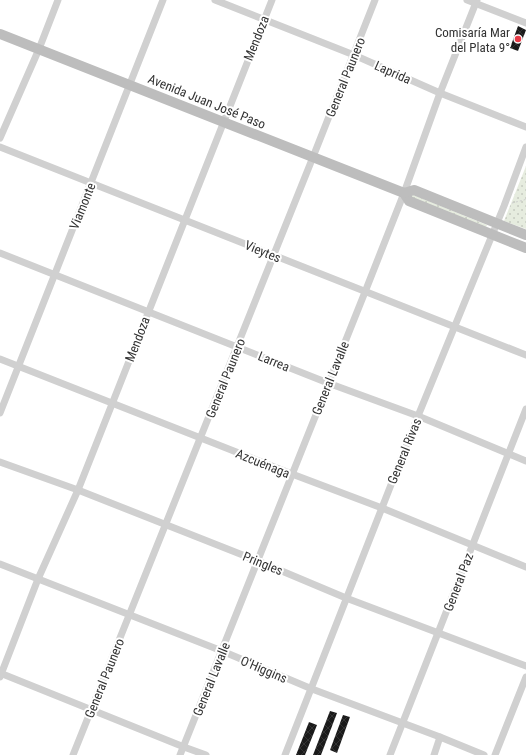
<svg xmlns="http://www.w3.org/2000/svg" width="526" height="755" font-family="'Roboto Condensed',sans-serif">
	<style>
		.grass { fill: url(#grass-dots) }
		.building { fill: url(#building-cross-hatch) }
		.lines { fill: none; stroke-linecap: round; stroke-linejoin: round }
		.path { stroke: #cdcdcd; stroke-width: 1; stroke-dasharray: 2 2; stroke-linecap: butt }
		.street { stroke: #d0d0d0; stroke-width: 7 }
		.secondary { stroke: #bdbdbd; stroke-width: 10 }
		.poi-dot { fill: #e63946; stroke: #fff; stroke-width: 1.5 }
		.labels { text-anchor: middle; stroke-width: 4; stroke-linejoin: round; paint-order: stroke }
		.poi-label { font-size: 13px; fill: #333; stroke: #fff; text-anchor: end }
		.street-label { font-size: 13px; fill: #333; stroke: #fff }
	</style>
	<defs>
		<pattern id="grass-dots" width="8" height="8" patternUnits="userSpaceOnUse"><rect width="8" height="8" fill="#e6ecdf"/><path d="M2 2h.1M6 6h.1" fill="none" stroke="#c6cbc0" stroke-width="1.8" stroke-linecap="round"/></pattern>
		<pattern id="building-cross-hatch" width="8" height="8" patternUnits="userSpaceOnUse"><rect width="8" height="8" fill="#1a1a1a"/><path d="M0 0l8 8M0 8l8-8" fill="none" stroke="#333"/></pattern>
	</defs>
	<rect width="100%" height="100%" fill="#fff"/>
	<!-- grass -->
	<g class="grass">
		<path d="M526,166v63l-22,-8z"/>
		<path d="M409,193l78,32 -1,2 -76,-28z"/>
	</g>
	<!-- building -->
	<g class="building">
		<path d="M518,26l8,4 -8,21 -8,-3z"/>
		<path d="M330,711l7,2 -16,42h-8z"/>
		<path d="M343,715l7,2 -13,36 -7,-3z"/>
		<path d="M309,722l8,3 -12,30h-9z"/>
	</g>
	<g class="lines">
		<!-- path -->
		<path class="path" d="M512,203l12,-3 2,-1"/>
		<!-- street -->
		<g class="street">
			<path d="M215,0l139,55 86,38 86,34"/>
			<path d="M467,0l59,23"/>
			<path d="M0,138l39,-89 19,-49"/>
			<path d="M0,147l526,208"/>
			<path d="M0,253l328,130 90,33 108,45"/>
			<path d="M0,359l292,115 90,34 144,59"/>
			<path d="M0,413l163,-413"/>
			<path d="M0,462l78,28 180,71 88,37 180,68"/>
			<path d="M0,564l222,87 90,38 128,48 44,18"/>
			<path d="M0,673l184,74 22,8"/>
			<path d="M0,677l38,-98 40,-89 194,-490"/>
			<path d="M73,755l240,-598 62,-157"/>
			<path d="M180,755l185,-463 39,-99 36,-100 37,-93"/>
			<path d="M285,755l133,-339 86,-210 22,-59"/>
			<path d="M390,755l136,-346"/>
			<path d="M434,755l6,-18"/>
			<path d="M495,755l31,-78"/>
		</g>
		<!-- secondary -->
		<g class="secondary">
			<path d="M0,34l404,159 5,8 117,47"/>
			<path d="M404,193l10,-3 112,45"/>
		</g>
	</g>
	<!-- markers -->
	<circle class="poi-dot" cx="518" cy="39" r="4"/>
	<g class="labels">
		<!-- poi labels -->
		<g class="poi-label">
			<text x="510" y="37">Comisaría Mar<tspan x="510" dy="15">del Plata 9°</tspan></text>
		</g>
		<!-- street labels -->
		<g class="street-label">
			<text transform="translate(256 38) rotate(-68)" y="5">Mendoza</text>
			<text transform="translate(393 72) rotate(24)" y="5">Laprida</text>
			<text transform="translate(345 77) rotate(-68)" y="5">General Paunero</text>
			<text transform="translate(207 101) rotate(22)" y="5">Avenida Juan José Paso</text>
			<text transform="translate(82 206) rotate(-68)" y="5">Viamonte</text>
			<text transform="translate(263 251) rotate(22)" y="5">Vieytes</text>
			<text transform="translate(137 339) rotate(-69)" y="5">Mendoza</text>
			<text transform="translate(274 361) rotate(22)" y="5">Larrea</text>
			<text transform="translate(225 378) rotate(-68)" y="5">General Paunero</text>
			<text transform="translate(330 378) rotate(-68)" y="5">General Lavalle</text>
			<text transform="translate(404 451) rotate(-68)" y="5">General Rivas</text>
			<text transform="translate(263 463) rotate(22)" y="5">Azcuénaga</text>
			<text transform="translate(263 563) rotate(22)" y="5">Pringles</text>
			<text transform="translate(458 582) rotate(-69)" y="5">General Paz</text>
			<text transform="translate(264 669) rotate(23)" y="5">O'Higgins</text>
			<text transform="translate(104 678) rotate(-68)" y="5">General Paunero</text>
			<text transform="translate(211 679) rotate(-68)" y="5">General Lavalle</text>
		</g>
	</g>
</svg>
